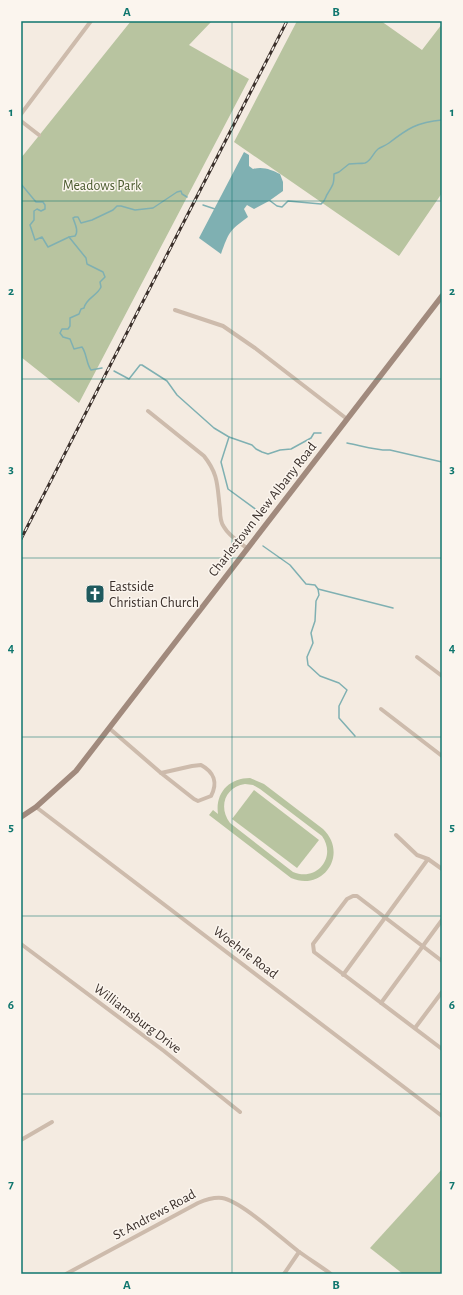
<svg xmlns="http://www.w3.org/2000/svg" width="463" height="1295" font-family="'Alegreya Sans',sans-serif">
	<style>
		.green { fill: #b8c4a0; fill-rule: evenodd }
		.water { fill: #7fb0b2 }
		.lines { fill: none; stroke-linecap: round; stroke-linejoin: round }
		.stream { stroke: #7fb0b2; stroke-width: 1.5 }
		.street { stroke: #cdbbac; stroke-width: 4 }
		.secondary { stroke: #a18a7d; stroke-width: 5.5 }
		.rail-casing { stroke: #3b302b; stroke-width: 3 }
		.rail { stroke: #fbf5ee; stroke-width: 1.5; stroke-dasharray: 4.5; stroke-linecap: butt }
		.grid { fill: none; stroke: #0f766e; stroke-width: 1; stroke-opacity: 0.55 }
		.labels { text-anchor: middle; stroke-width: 3; stroke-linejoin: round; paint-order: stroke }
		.park-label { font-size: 14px; fill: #4a5a2e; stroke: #fbf5ee }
		.street-label { font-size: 14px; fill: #3b302b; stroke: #fbf5ee }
		.poi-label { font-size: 14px; fill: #3b302b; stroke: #fbf5ee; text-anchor: start }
		.neatline { fill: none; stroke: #0f766e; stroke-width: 1.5 }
		.grid-label { font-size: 13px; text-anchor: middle; font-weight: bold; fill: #0f766e }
	</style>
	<rect width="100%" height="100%" fill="#f4ebe1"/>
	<!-- green -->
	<g class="green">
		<path d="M131,21h81l-23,24 60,34 -170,324 -58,-46v-199z"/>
		<path d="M297,21h84l41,29 20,-26v169l-43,63 -165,-114z"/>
		<path d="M250,778l14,6 59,45c26,25 0,63 -32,49l-82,-63 4,-5 5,4c-3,-21 11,-36 32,-36zM245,784l8,1 7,4 62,47c15,21 -5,46 -29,36l-63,-49c-12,-16 -5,-36 15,-39z"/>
		<path d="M254,790l65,50 -22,28 -65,-49z"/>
		<path d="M442,1169v105h-39l-33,-26z"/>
	</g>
	<!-- water -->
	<path class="water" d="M244,152l5,3v11l4,3c10,-3 19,1 27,5l3,8v9l-14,10 -15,8 -7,-4 -3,4 4,8c-19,14 -19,15 -27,37l-22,-16z"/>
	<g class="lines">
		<!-- stream -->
		<g class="stream">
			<path d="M21,184l15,18h7l2,3v4l-4,2 -4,-2 -3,2v9l-4,5 5,15 7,-3 6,10 21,-10 6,-1c4,-5 0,-12 -2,-18l2,-1h3l3,6 11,-3 21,-10 4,-4h4l14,4 18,-2 24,-16 4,-1 1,3 5,3"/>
			<path d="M269,200l8,6 5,1 6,-6 33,3c5,-3 4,-7 7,-11 5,-8 6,-9 6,-19l5,-2 10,-8c5,-1 11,0 16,-1 6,-2 8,-10 13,-14 3,-2 7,-3 11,-6 18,-14 28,-21 53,-23"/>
			<path d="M203,205l12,4"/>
			<path d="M69,237l17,21 1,6 16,8 2,5 -5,5 1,5c-4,9 -15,11 -17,21l-3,1 -2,5 -9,4v8l-2,3h-6l-2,4 3,4 7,2 4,10 8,-2c5,7 4,16 9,23l11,-2"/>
			<path d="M114,371l15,8 11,-14h2l25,16 10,14 37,33 15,9 23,8 4,4 6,3 6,2 12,-4 11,-1 20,-11 3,-5h7"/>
			<path d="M229,437l-8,25 7,27 30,22"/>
			<path d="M347,443c12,2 31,8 43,7l52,12"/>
			<path d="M263,546l27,19 16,19 9,1 3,4 75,19"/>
			<path d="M318,589l1,6 -3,6 -1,20 -4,12 2,10 -6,14 1,8 12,11 19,7 8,7 -8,16v12l16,18"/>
		</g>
		<!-- street -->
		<g class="street">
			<path d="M21,114l70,-93"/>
			<path d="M21,121l18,14"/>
			<path d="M175,310l48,16 32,22 92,71"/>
			<path d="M148,411l56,45c15,19 13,30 16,53 0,6 0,13 4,18 5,9 15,15 23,21"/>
			<path d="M417,657l25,19"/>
			<path d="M381,709l61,47"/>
			<path d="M109,728l52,45"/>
			<path d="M201,765c13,7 17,18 10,31l-13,5 -4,-2 -33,-26 31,-7z"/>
			<path d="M36,807l406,309"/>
			<path d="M396,835l21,20 11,4 14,10"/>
			<path d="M21,944l143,107 76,61"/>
			<path d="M442,961l-85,-65h-4l-6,3 -34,45 1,8 128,97"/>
			<path d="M343,975l85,-116"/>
			<path d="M381,1003l61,-83"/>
			<path d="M415,1028l27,-36"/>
			<path d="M21,1140l31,-18"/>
			<path d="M66,1274l132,-71c7,-3 15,-6 24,-5 19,3 59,40 76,53 11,8 22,15 33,23"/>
			<path d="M284,1274l15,-22"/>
		</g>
		<!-- secondary -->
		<path class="secondary" d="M21,817l15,-10 40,-36 366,-475"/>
		<defs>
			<path id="rail" d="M21,539l266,-518"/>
		</defs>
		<!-- rail casing -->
		<use href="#rail" class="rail-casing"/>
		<!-- rail -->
		<use href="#rail" class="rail"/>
	</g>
	<!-- grid -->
	<path class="grid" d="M232,21v1253M21,201h421M21,379h421M21,558h421M21,737h421M21,916h421M21,1094h421"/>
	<!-- icons -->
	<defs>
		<symbol id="church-square" viewBox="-11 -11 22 22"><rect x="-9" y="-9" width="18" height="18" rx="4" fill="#1f5a5e" stroke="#fbf5ee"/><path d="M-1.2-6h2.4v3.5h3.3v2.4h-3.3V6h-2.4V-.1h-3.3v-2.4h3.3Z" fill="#fff"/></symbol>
	</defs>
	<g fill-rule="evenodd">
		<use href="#church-square" x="84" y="583" width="22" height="22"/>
	</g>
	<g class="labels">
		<!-- park labels -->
		<g class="park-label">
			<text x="102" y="190">Meadows Park</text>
		</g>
		<!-- street labels -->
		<g class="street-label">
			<text transform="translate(262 509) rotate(-52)" y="5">Charlestown New Albany Road</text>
			<text transform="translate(246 952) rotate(37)" y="5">Woehrle Road</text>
			<text transform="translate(138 1018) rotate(37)" y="5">Williamsburg Drive</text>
			<text transform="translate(154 1214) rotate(-28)" y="5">St Andrews Road</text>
		</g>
		<!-- poi labels -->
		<g class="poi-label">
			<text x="109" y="591">Eastside<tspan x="109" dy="16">Christian Church</tspan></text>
		</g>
	</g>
	<!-- border -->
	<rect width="463" height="1295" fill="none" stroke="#fbf5ee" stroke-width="44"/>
	<rect x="22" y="22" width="419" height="1251" class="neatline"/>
	<g class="grid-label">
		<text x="127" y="16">A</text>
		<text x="336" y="16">B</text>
		<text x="11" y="116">1</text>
		<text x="452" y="116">1</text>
		<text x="11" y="295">2</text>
		<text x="452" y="295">2</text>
		<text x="11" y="473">3</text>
		<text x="452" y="473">3</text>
		<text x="11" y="652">4</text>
		<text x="452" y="652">4</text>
		<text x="11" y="831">5</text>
		<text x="452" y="831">5</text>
		<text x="11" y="1009">6</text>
		<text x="452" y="1009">6</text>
		<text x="11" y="1188">7</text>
		<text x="452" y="1188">7</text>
		<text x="127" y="1289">A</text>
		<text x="336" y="1289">B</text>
	</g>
</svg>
